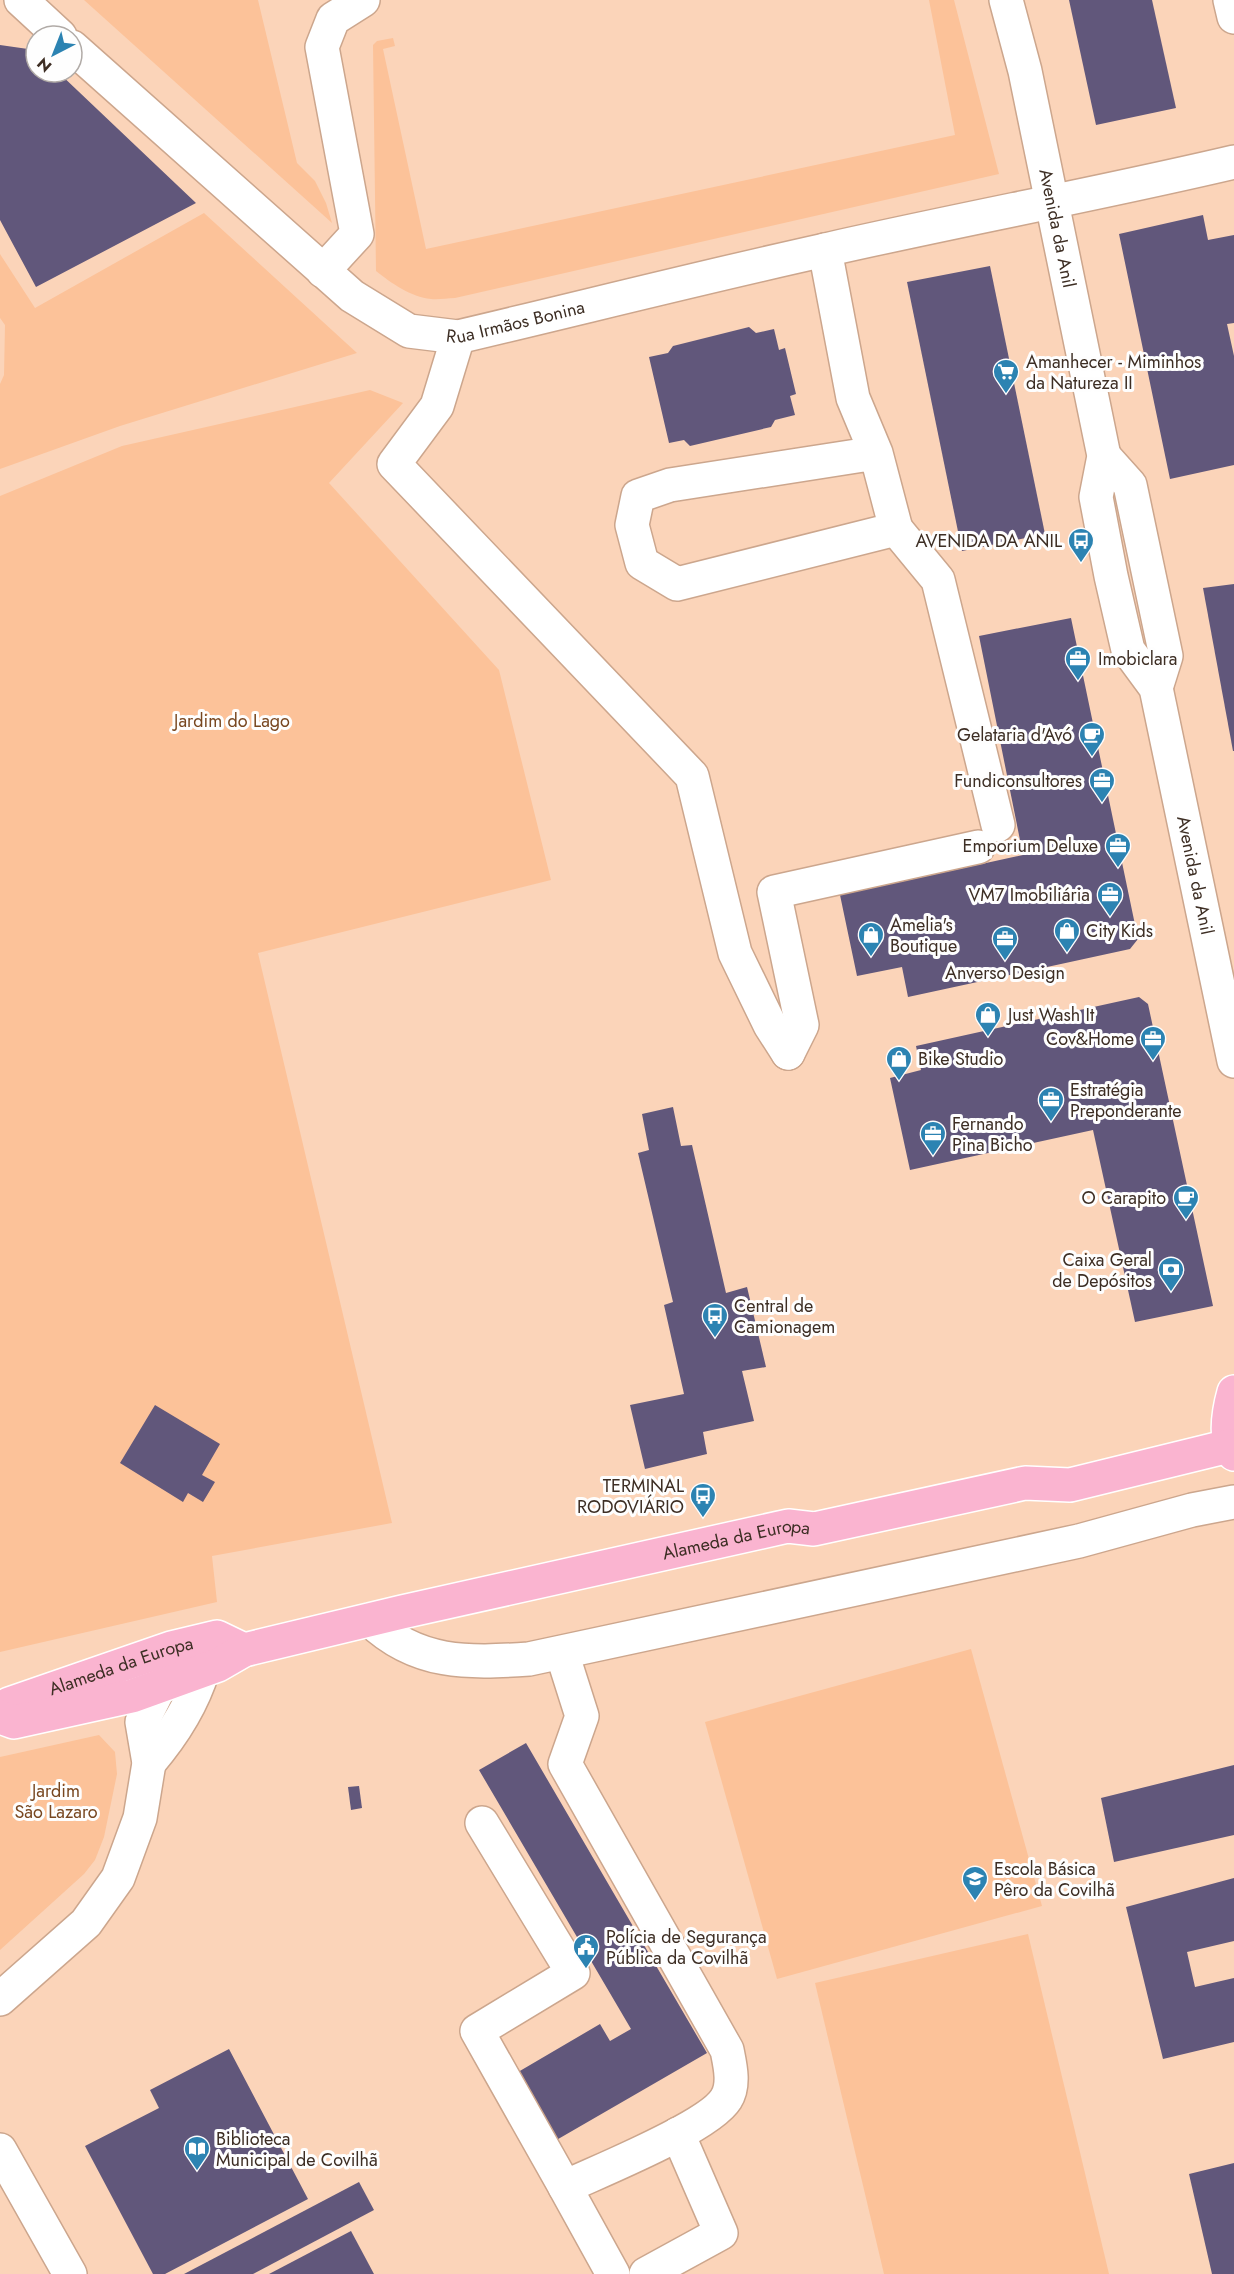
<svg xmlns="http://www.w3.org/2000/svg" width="1234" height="2274" font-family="Jost,sans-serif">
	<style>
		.green { fill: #fcc299 }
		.building { fill: #61577b }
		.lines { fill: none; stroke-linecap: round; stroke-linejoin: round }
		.minor-casing { stroke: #cca68d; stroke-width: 36 }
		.major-casing { stroke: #fff; stroke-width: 36 }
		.minor { stroke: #fff; stroke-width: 33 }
		.major { stroke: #fab4d0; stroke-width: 33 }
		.labels { text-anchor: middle; stroke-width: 6; stroke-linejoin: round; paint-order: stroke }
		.street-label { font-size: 18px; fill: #3d2e24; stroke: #fefefe }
		.poi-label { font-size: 18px; fill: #3d2e24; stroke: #fefefe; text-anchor: start }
		.park-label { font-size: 18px; fill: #784720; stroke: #fefefe }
	</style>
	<rect width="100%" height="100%" fill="#fbd4b9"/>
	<!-- green -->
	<g class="green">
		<path d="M84,0h174l39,163 18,18 11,22 6,20z"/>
		<path d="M929,0h25l45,174 -544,124c-8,0 -17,2 -24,1 -20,-2 -40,-16 -55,-28l-3,-226 4,-4 16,-3 2,8 -12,3 43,200 529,-114z"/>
		<path d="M204,213l153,140 -237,73 -120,43v-85l4,-9 1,-50 -5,-7v-64l35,54z"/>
		<path d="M370,390l33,13 -74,80 170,187 52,210 -293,73 134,570 -180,33 5,46 -217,50v-1156l122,-50z"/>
		<path d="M971,1649l71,257 -265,73 -72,-257z"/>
		<path d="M99,1735l16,17 2,22 -13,63 -9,23 -11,14 -84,76v-193z"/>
		<path d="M1028,1934l81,340h-225l-69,-291z"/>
	</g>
	<!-- building -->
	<g class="building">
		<path d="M1069,0h83l24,108 -80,17z"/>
		<path d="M0,45l35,5 1,22h22l138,131 -160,84 -36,-67z"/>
		<path d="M1203,215l5,25 26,-5v88l-7,1 7,32v109l-64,14 -51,-245z"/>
		<path d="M990,266l55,268 -83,17 -55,-269z"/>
		<path d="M749,327l7,6 18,-4 5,21 6,-2 11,46 -6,2 5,19 -20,5 -4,7 -81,19 -6,-6 -15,3 -20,-86 19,-4 5,-7z"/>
		<path d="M1234,584v167h-1l-30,-163z"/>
		<path d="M1071,618l67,321 -8,10 -222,48 -6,-30 -45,9 -17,-81 183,-40 -44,-219z"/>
		<path d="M1139,997l9,7 65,302 -78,16 -42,-192 -183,40 -20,-92 31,-8 -5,-24z"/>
		<path d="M673,1107l8,39 11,-1 34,148 21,-6 19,80 -24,4 12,50 -51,11 4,22 -62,15 -15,-64 54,-11 -20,-89 9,-3 -35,-149 11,-3 -7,-36z"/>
		<path d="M155,1405l65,39 -18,31 13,7 -12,20 -15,-9 -5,9 -63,-39z"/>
		<path d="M526,1743l181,310 -154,89 -40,-67 87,-51 10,17 21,-12 -152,-259z"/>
		<path d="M1234,1765v70l-120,27 -13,-64z"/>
		<path d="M359,1786l3,22 -11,2 -3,-23z"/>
		<path d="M1234,1878v63l-47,11 8,35 39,-9v64l-71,17 -37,-152z"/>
		<path d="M229,2049l79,150 -143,75h-12l-68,-128 74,-38 -9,-18z"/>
		<path d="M1234,2163v111h-22l-23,-100z"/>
		<path d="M359,2182l15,28 -121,64h-69z"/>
		<path d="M351,2231l23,43h-105z"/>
	</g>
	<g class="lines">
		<defs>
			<g id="minor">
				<path d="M21,0l39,36"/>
				<path id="s1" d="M1006,0l19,71 79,385 -8,41 15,79 17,74 28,38 78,373"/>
				<path d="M1230,0l4,17"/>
				<path id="s2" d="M72,47l280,249 57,35 49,6c123,-29 245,-60 367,-87 136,-31 273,-56 409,-88"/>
				<path d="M825,250l28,148 23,55 20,76 -219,55 -35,-21 -10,-38 6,-29 32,-11 206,-32"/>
				<path d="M323,271l34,-37 -35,-187 11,-28 30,-19"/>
				<path d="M458,337l-21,69 -43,58 298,312 43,177 35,72 18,28"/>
				<path d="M1104,456l26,29 36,171 -10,32"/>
				<path d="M896,529l42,51 60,245"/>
				<path d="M788,1053l14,-28 -28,-133 204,-45"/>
				<path d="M370,1620c47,45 98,43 159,39l550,-118 113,-31 42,-8"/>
				<path d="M562,1653l20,63 -17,48 162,286c3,15 8,35 -1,49 -17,28 -127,72 -161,88l48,87"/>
				<path d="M149,1763c24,-28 43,-57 54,-93"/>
				<path d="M482,1823l91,150 -96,58 88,156"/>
				<path d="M0,1999l86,-76 32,-45 22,-60 9,-55 -7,-41 18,-36"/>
				<path d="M0,2150l70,124"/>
				<path d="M646,2274l75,-41 -43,-99"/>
			</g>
			<g id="major">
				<path d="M1234,1392c-5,18 -10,45 0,62"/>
				<path id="s3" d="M2,1712l7,-8 162,-56 46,-11 27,13"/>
				<path id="s4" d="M0,1717l14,5 118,-26 86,-31 26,-15 158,-38 386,-86 26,3 211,-46 45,2 159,-39"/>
			</g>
		</defs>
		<!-- minor casing -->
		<use href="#minor" class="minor-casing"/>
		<!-- major casing -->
		<use href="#major" class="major-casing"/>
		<!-- minor -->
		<use href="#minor" class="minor"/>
		<!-- major -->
		<use href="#major" class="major"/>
	</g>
	<!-- icons -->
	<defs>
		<symbol id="supermarket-pin" viewBox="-11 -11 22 30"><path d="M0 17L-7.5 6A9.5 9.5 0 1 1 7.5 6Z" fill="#2c83b2" stroke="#fefefe"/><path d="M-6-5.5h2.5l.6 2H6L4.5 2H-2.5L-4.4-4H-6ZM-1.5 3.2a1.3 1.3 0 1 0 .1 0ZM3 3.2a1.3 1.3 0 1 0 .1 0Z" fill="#fff"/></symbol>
		<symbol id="bus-pin" viewBox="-11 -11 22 30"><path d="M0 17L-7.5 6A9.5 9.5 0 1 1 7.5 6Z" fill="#2c83b2" stroke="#fefefe"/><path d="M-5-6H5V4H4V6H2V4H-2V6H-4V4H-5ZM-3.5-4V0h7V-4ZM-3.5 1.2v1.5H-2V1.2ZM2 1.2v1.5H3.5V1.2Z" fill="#fff"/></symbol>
		<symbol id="office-pin" viewBox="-11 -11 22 30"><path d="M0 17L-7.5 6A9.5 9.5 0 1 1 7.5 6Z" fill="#2c83b2" stroke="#fefefe"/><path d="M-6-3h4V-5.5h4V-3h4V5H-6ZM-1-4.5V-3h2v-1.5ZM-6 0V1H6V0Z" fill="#fff"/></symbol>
		<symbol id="cafe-pin" viewBox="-11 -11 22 30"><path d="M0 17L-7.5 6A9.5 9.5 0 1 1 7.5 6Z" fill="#2c83b2" stroke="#fefefe"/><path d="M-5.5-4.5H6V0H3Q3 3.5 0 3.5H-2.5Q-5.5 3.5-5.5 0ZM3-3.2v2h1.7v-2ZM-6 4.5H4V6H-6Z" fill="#fff"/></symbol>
		<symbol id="shop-pin" viewBox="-11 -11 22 30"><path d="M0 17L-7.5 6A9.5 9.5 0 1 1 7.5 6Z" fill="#2c83b2" stroke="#fefefe"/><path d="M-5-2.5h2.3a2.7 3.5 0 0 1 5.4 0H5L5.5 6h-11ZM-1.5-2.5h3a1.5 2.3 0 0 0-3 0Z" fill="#fff"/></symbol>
		<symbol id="bank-pin" viewBox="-11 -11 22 30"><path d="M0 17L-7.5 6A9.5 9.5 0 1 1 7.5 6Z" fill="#2c83b2" stroke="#fefefe"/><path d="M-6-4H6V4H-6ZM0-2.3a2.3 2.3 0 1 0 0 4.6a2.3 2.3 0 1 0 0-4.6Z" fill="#fff"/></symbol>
		<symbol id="school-pin" viewBox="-11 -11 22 30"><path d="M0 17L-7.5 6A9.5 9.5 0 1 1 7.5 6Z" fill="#2c83b2" stroke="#fefefe"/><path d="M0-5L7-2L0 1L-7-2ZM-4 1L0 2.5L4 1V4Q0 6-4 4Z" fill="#fff"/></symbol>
		<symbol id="civic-pin" viewBox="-11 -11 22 30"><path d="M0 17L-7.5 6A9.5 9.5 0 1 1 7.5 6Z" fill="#2c83b2" stroke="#fefefe"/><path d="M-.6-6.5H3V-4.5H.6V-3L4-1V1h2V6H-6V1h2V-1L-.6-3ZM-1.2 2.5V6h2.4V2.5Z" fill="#fff"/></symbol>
		<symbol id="library-pin" viewBox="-11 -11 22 30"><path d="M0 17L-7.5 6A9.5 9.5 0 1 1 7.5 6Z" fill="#2c83b2" stroke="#fefefe"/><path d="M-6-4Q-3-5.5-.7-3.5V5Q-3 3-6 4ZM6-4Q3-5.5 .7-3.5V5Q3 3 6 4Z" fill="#fff"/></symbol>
	</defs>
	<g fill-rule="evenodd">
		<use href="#supermarket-pin" x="991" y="357" width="30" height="40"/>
		<use href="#bus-pin" x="1066" y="526" width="30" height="40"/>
		<use href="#office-pin" x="1063" y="644" width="30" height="40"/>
		<use href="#cafe-pin" x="1077" y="720" width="30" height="40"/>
		<use href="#office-pin" x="1087" y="766" width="30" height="40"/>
		<use href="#office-pin" x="1103" y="831" width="30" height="40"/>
		<use href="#office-pin" x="1095" y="880" width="30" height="40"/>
		<use href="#shop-pin" x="1052" y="916" width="30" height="40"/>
		<use href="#shop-pin" x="856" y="920" width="30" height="40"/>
		<use href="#office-pin" x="990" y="924" width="30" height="40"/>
		<use href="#shop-pin" x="973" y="1000" width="30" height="40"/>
		<use href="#office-pin" x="1138" y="1024" width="30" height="40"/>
		<use href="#shop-pin" x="884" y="1044" width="30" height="40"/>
		<use href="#office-pin" x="1036" y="1085" width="30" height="40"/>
		<use href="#office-pin" x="918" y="1119" width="30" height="40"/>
		<use href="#cafe-pin" x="1171" y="1183" width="30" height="40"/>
		<use href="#bank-pin" x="1156" y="1255" width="30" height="40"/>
		<use href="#bus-pin" x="700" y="1301" width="30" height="40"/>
		<use href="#bus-pin" x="688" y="1481" width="30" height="40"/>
		<use href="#school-pin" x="960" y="1864" width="30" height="40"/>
		<use href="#civic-pin" x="571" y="1932" width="30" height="40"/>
		<use href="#library-pin" x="182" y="2134" width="30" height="40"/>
	</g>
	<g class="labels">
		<!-- street labels -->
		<g class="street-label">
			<text dy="6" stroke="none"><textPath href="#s1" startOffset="234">Avenida da Anil</textPath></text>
			<text dy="6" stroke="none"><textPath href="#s2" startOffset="550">Rua Irmãos Bonina</textPath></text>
			<text dy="6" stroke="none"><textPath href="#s1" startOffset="903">Avenida da Anil</textPath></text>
			<text dy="6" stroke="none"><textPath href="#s4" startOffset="762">Alameda da Europa</textPath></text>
			<text dy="6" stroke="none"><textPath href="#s3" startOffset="129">Alameda da Europa</textPath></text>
		</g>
		<!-- poi labels -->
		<g class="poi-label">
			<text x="1026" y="368">Amanhecer - Miminhos<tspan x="1026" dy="21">da Natureza II</tspan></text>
			<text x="1062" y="547" text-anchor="end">AVENIDA DA ANIL</text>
			<text x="1098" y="665">Imobiclara</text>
			<text x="1072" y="741" text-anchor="end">Gelataria d'Avó</text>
			<text x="1082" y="787" text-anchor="end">Fundiconsultores</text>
			<text x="1098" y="852" text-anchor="end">Emporium Deluxe</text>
			<text x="1090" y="901" text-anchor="end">VM7 Imobiliária</text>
			<text x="890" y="931">Amelia's<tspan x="890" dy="21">Boutique</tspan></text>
			<text x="1086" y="937">City Kids</text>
			<text x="1005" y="979" text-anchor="middle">Anverso Design</text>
			<text x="1008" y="1021">Just Wash It</text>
			<text x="1134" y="1045" text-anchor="end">Cov&amp;Home</text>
			<text x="918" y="1065">Bike Studio</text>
			<text x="1070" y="1096">Estratégia<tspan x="1070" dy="21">Preponderante</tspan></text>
			<text x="952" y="1130">Fernando<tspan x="952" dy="21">Pina Bicho</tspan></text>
			<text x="1166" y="1204" text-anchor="end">O Carapito</text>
			<text x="1152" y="1266" text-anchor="end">Caixa Geral<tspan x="1152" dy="21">de Depósitos</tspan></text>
			<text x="734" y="1312">Central de<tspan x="734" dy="21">Camionagem</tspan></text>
			<text x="684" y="1492" text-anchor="end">TERMINAL<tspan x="684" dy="21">RODOVIÁRIO</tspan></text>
			<text x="994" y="1875">Escola Básica<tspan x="994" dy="21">Pêro da Covilhã</tspan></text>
			<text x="606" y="1943">Polícia de Segurança<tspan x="606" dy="21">Pública da Covilhã</tspan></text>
			<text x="216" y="2145">Biblioteca<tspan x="216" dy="21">Municipal de Covilhã</tspan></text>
		</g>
		<!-- park labels -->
		<g class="park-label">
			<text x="232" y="727">Jardim do Lago</text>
			<text x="56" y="1797">Jardim<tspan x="56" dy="21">São Lazaro</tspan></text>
		</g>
	</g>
	<!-- north arrow -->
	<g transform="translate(54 54) rotate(222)"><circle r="28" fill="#fefefe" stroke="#b1aba7" stroke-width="1.5"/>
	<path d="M0-4.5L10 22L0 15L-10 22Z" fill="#2c83b2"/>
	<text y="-9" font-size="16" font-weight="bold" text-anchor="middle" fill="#3d2e24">N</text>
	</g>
</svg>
